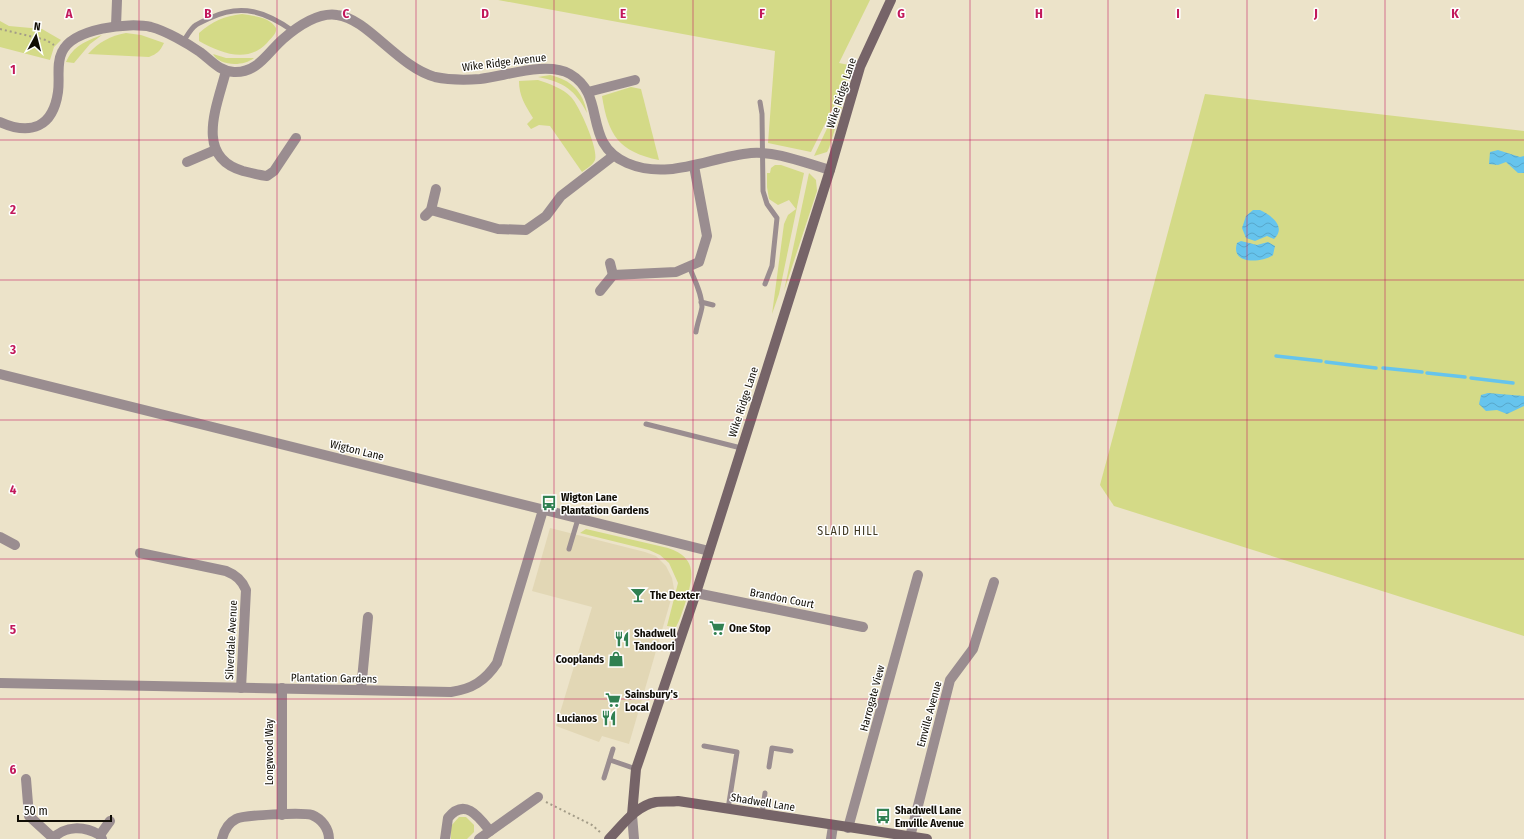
<svg xmlns="http://www.w3.org/2000/svg" width="1524" height="839" font-family="'Fira Sans Condensed',sans-serif">
	<style>
		.built { fill: #e2d7b5 }
		.grass { fill: #d4da87 }
		.water { fill: url(#water-waves) }
		.lines { fill: none; stroke-linecap: round; stroke-linejoin: round }
		.stream { stroke: #66c4ed; stroke-width: 3.5 }
		.path { stroke: #a39c88; stroke-width: 2; stroke-dasharray: 2 3; stroke-linecap: butt }
		.lane { stroke: #9a8d90; stroke-width: 5 }
		.street { stroke: #9a8d90; stroke-width: 10 }
		.secondary { stroke: #766468; stroke-width: 10 }
		.grid { fill: none; stroke: #c2185b; stroke-width: 1; stroke-opacity: 0.55 }
		.labels { text-anchor: middle; stroke-width: 3; stroke-linejoin: round; paint-order: stroke }
		.street-label { font-size: 11px; fill: #100d05; stroke: #fff }
		.poi-label { font-size: 11px; font-weight: bold; fill: #100d05; stroke: #fff; text-anchor: start }
		.neighbourhood-label { font-size: 12px; letter-spacing: 1px; fill: #423b25; stroke: #fff }
		.grid-label { font-size: 13px; text-anchor: middle; font-weight: bold; fill: #c2185b; stroke: #fff; stroke-width: 3; stroke-linejoin: round; paint-order: stroke }
	</style>
	<defs>
		<pattern id="water-waves" width="16" height="10" patternUnits="userSpaceOnUse"><rect width="16" height="10" fill="#66c4ed"/><path d="M0 5q4-4 8 0t8 0" fill="none" stroke="#57a7ca"/></pattern>
	</defs>
	<rect width="100%" height="100%" fill="#ece3c9"/>
	<!-- built -->
	<path class="built" d="M550,528l95,24 11,4 10,10 6,12 2,11 -45,155 -27,-8 -3,6 -43,-16 36,-119 -60,-16z"/>
	<!-- grass -->
	<g class="grass">
		<path d="M498,0h372l-31,63 15,3 -43,86 -43,-9 7,-92z"/>
		<path d="M242,14c12,2 28,3 34,14 1,6 -5,10 -9,15 -20,21 -46,10 -68,-2v-8c14,-12 25,-17 43,-19z"/>
		<path d="M0,21l9,5 33,3 19,11 -7,7 -4,13 -50,-13z"/>
		<path d="M126,33l15,2 23,8c-4,8 -7,11 -15,14l-61,-3c11,-12 22,-18 38,-21z"/>
		<path d="M102,35l-12,9 -16,19 -8,-1c7,-16 20,-21 36,-27z"/>
		<path d="M213,54l13,4h28c-11,9 -35,8 -41,-4z"/>
		<path d="M550,75c21,5 33,16 37,38 -12,-23 -23,-31 -49,-36z"/>
		<path d="M538,80c12,4 24,8 33,17 8,8 28,53 24,63 -2,5 -9,9 -13,12l-32,-46 -11,-1 -8,4 -4,-5 6,-6c-8,-13 -14,-22 -14,-37z"/>
		<path d="M631,87l10,2 18,71c-40,-8 -51,-25 -57,-64z"/>
		<path d="M1205,94l319,37v505l-410,-130 -14,-21z"/>
		<path d="M840,101l3,2 -14,45 -2,4 -13,4z"/>
		<path d="M775,165h6l23,8 -25,121 -7,20 12,-90 4,-9 8,-6 -7,-9 -11,5 -9,-6 -2,-12v-14h3l1,-5z"/>
		<path d="M809,173l7,7 1,11 -33,100z"/>
		<path d="M586,529l82,19c31,10 25,31 17,56 -3,8 -5,16 -9,23l-9,-1 11,-43 -9,-20 -9,-8 -11,-5 -69,-17z"/>
		<path d="M459,817h7l8,8v7l-7,7h-16v-13z"/>
	</g>
	<!-- water -->
	<g class="water">
		<path d="M1498,150l22,7 4,-1v17h-6l-12,-11 -8,3 -9,-1 1,-12z"/>
		<path d="M1253,210h7c11,5 27,17 14,29l-7,-3 -12,5 -9,-3 -4,-10 4,-12z"/>
		<path d="M1241,241l16,4 11,-3 7,4 -2,9c-11,8 -43,10 -36,-12z"/>
		<path d="M1488,393l36,3v10l-17,8 -10,-4 -11,1 -7,-7 2,-9z"/>
	</g>
	<g class="lines">
		<!-- stream -->
		<g class="stream">
			<path d="M1276,356l45,5"/>
			<path d="M1326,362l50,6"/>
			<path d="M1383,368l39,4"/>
			<path d="M1427,373l38,4"/>
			<path d="M1471,378l42,5"/>
		</g>
		<!-- path -->
		<g class="path">
			<path d="M0,29l46,11 8,5"/>
			<path d="M546,802l46,23 8,7"/>
		</g>
		<!-- lane -->
		<g class="lane">
			<path d="M183,42c4,-6 8,-14 13,-17 4,-3 10,-5 14,-7 32,-15 56,-6 83,13"/>
			<path d="M760,102l2,12 1,77 4,13 10,14 -5,48 -7,18"/>
			<path d="M689,266c5,13 13,27 13,41 -1,7 -5,17 -6,25"/>
			<path d="M701,302l12,3"/>
			<path d="M646,424l95,24"/>
			<path d="M569,549l9,-30"/>
			<path d="M704,746l33,6 -9,57"/>
			<path d="M610,760l26,9"/>
			<path d="M769,767l3,-19 19,3"/>
			<path d="M604,778l9,-29"/>
			<path d="M762,814l3,-21"/>
		</g>
		<!-- street -->
		<g class="street">
			<path d="M116,26l1,-26"/>
			<path d="M226,71c-9,35 -32,86 17,100 8,2 16,4 24,5l7,-5 22,-33"/>
			<path d="M588,92l47,-12"/>
			<path d="M0,122c31,14 53,5 58,-30 2,-14 -2,-28 4,-40 11,-24 67,-30 89,-25 15,4 36,16 49,25 12,9 19,19 34,20 24,1 34,-20 49,-33 14,-12 35,-27 54,-24 30,3 61,52 98,62 14,3 31,3 45,2 26,-3 67,-18 90,-5 38,22 11,69 57,89 42,18 82,-6 124,-10 26,-2 54,10 79,17"/>
			<path d="M187,162l28,-12"/>
			<path d="M431,210l67,19 28,1 20,-14 15,-20 52,-40"/>
			<path d="M425,216l6,-6 5,-21"/>
			<path d="M610,263l3,12"/>
			<path d="M600,291l13,-16 63,-3 23,-10 8,-26 -13,-70"/>
			<path d="M0,374l709,177"/>
			<path d="M0,537l15,8"/>
			<path d="M140,553l86,18c10,4 16,9 20,19l-5,98"/>
			<path d="M696,593l167,34"/>
			<path d="M0,683l451,9c21,-3 34,-11 46,-29l46,-153"/>
			<path d="M282,688v127"/>
			<path d="M361,690l7,-73"/>
			<path d="M26,779l3,37 24,22"/>
			<path d="M632,815l2,24"/>
			<path d="M848,828l70,-253"/>
			<path d="M100,835l10,-14"/>
			<path d="M910,837l40,-157 23,-31 21,-67"/>
			<path d="M52,839c14,-14 32,-13 48,-4l2,4"/>
			<path d="M222,839c2,-8 6,-16 14,-20 8,-4 67,-7 76,-4 10,4 17,14 17,24"/>
			<path d="M445,839l3,-21c17,-21 31,-1 42,13"/>
			<path d="M479,839l59,-42"/>
			<path d="M831,839l2,-13"/>
		</g>
		<!-- secondary -->
		<g class="secondary">
			<path d="M632,815l4,-46 60,-176 134,-423 30,-103 31,-67"/>
			<path d="M609,839c13,-13 26,-33 47,-37 7,-1 15,0 22,-1l249,38"/>
		</g>
	</g>
	<!-- grid -->
	<path class="grid" d="M139,0v839M277,0v839M416,0v839M554,0v839M693,0v839M831,0v839M970,0v839M1108,0v839M1247,0v839M1385,0v839M0,140h1524M0,280h1524M0,420h1524M0,559h1524M0,699h1524"/>
	<!-- icons -->
	<defs>
		<symbol id="bus-bare" viewBox="-9 -9 18 18"><path d="M-5-6H5V4H4V6H2V4H-2V6H-4V4H-5ZM-3.5-4V0h7V-4ZM-3.5 1.2v1.5H-2V1.2ZM2 1.2v1.5H3.5V1.2Z" fill="#308051" stroke="#fff" stroke-width="2.5" paint-order="stroke"/></symbol>
		<symbol id="bar-bare" viewBox="-9 -9 18 18"><path d="M-6-5H6L.8 .8V4.5H3.5V6h-7V4.5H-.8V.8Z" fill="#308051" stroke="#fff" stroke-width="2.5" paint-order="stroke"/></symbol>
		<symbol id="supermarket-bare" viewBox="-9 -9 18 18"><path d="M-6-5.5h2.5l.6 2H6L4.5 2H-2.5L-4.4-4H-6ZM-1.5 3.2a1.3 1.3 0 1 0 .1 0ZM3 3.2a1.3 1.3 0 1 0 .1 0Z" fill="#308051" stroke="#fff" stroke-width="2.5" paint-order="stroke"/></symbol>
		<symbol id="restaurant-bare" viewBox="-9 -9 18 18"><path d="M-5-6h1v4h1v-4h1v4h1v-4h1v5L-1.5 .5V6h-2V.5L-5-1ZM5-6V6H3V1.5H1.5Q1.5-4 5-6Z" fill="#308051" stroke="#fff" stroke-width="2.5" paint-order="stroke"/></symbol>
		<symbol id="shop-bare" viewBox="-9 -9 18 18"><path d="M-5-2.5h2.3a2.7 3.5 0 0 1 5.4 0H5L5.5 6h-11ZM-1.5-2.5h3a1.5 2.3 0 0 0-3 0Z" fill="#308051" stroke="#fff" stroke-width="2.5" paint-order="stroke"/></symbol>
	</defs>
	<g fill-rule="evenodd">
		<use href="#bus-bare" x="538" y="492" width="22" height="22"/>
		<use href="#bar-bare" x="627" y="584" width="22" height="22"/>
		<use href="#supermarket-bare" x="706" y="617" width="22" height="22"/>
		<use href="#restaurant-bare" x="611" y="628" width="22" height="22"/>
		<use href="#shop-bare" x="605" y="648" width="22" height="22"/>
		<use href="#supermarket-bare" x="602" y="689" width="22" height="22"/>
		<use href="#restaurant-bare" x="598" y="707" width="22" height="22"/>
		<use href="#bus-bare" x="872" y="805" width="22" height="22"/>
	</g>
	<g class="labels">
		<!-- street labels -->
		<g class="street-label">
			<text transform="translate(504 62) rotate(-7)" y="4">Wike Ridge Avenue</text>
			<text transform="translate(841 93) rotate(-72)" y="4">Wike Ridge Lane</text>
			<text transform="translate(743 402) rotate(-72)" y="4">Wike Ridge Lane</text>
			<text transform="translate(357 450) rotate(14)" y="4">Wigton Lane</text>
			<text transform="translate(782 598) rotate(11)" y="4">Brandon Court</text>
			<text transform="translate(231 640) rotate(-87)" y="4">Silverdale Avenue</text>
			<text transform="translate(334 678) rotate(1)" y="4">Plantation Gardens</text>
			<text transform="translate(872 698) rotate(-75)" y="4">Harrogate View</text>
			<text transform="translate(929 714) rotate(-75)" y="4">Emville Avenue</text>
			<text transform="translate(269 752) rotate(-90)" y="4">Longwood Way</text>
			<text transform="translate(763 802) rotate(9)" y="4">Shadwell Lane</text>
		</g>
		<!-- poi labels -->
		<g class="poi-label">
			<text x="561" y="501">Wigton Lane<tspan x="561" dy="13">Plantation Gardens</tspan></text>
			<text x="650" y="599">The Dexter</text>
			<text x="729" y="632">One Stop</text>
			<text x="634" y="637">Shadwell<tspan x="634" dy="13">Tandoori</tspan></text>
			<text x="604" y="663" text-anchor="end">Cooplands</text>
			<text x="625" y="698">Sainsbury's<tspan x="625" dy="13">Local</tspan></text>
			<text x="597" y="722" text-anchor="end">Lucianos</text>
			<text x="895" y="814">Shadwell Lane<tspan x="895" dy="13">Emville Avenue</tspan></text>
		</g>
		<!-- neighbourhood labels -->
		<g class="neighbourhood-label">
			<text x="848" y="535">SLAID HILL</text>
		</g>
	</g>
	<g class="grid-label">
		<text x="69" y="18">A</text>
		<text x="208" y="18">B</text>
		<text x="346" y="18">C</text>
		<text x="485" y="18">D</text>
		<text x="623" y="18">E</text>
		<text x="762" y="18">F</text>
		<text x="901" y="18">G</text>
		<text x="1039" y="18">H</text>
		<text x="1178" y="18">I</text>
		<text x="1316" y="18">J</text>
		<text x="1455" y="18">K</text>
		<text x="13" y="74">1</text>
		<text x="13" y="214">2</text>
		<text x="13" y="354">3</text>
		<text x="13" y="494">4</text>
		<text x="13" y="634">5</text>
		<text x="13" y="774">6</text>
	</g>
	<!-- north arrow -->
	<g transform="translate(36 36) rotate(7)" stroke="#ffffff" stroke-width="3" paint-order="stroke">
	<path d="M0-3L7 15L0 10L-7 15Z" fill="#100d05"/>
	<text y="-6" font-size="11" font-weight="bold" text-anchor="middle" fill="#100d05">N</text>
	</g>
	<!-- scale -->
	<path d="M18 815v6h93v-6" fill="none" stroke="#100d05" stroke-width="2"/>
	<text x="24" y="815" font-size="12" fill="#100d05" stroke="#ffffff" stroke-width="3" paint-order="stroke">50 m</text>
</svg>
